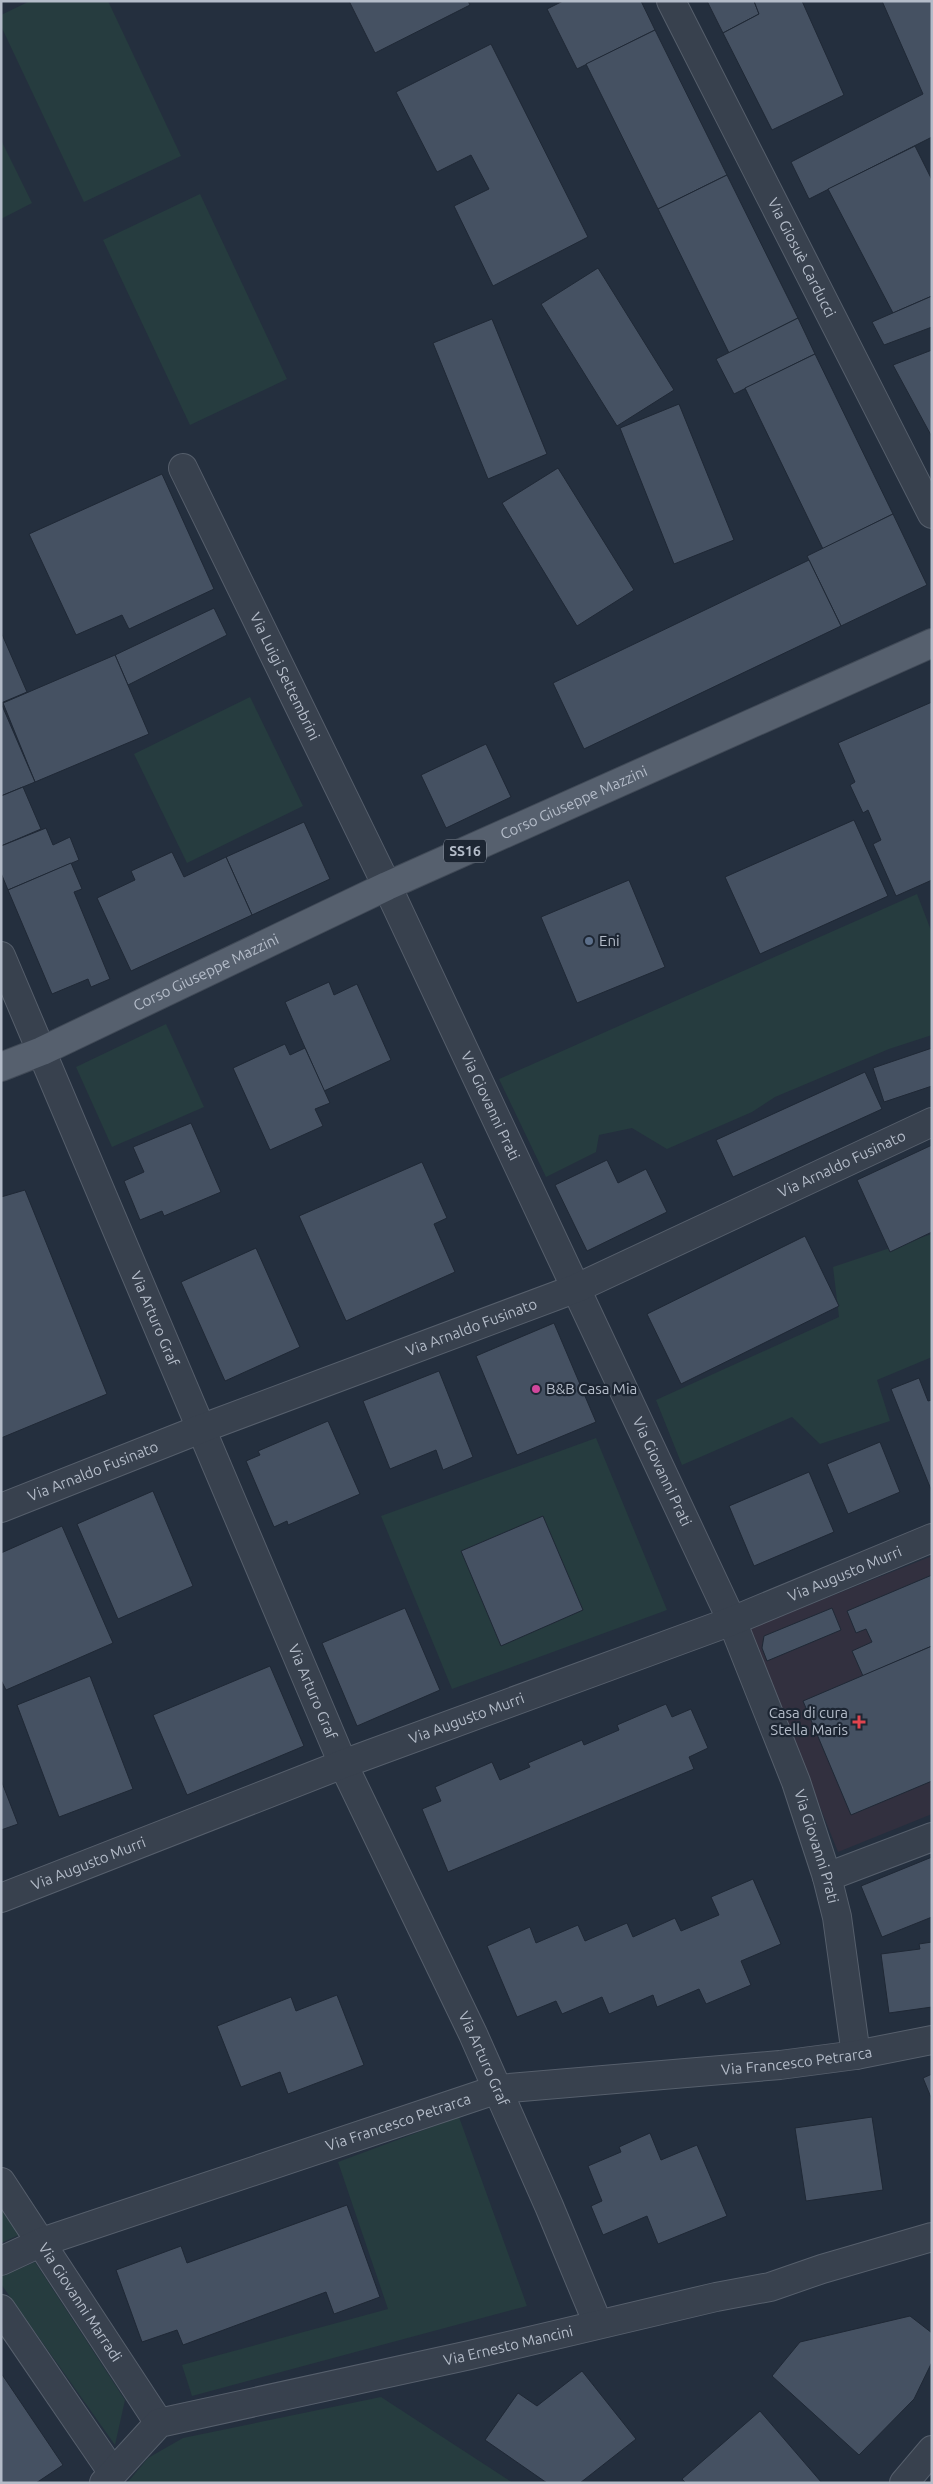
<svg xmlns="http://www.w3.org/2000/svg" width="933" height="2484" font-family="Ubuntu,sans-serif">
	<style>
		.medical { fill: #32303f }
		.green { fill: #263c3f }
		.building { fill: #455162; stroke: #1f2835 }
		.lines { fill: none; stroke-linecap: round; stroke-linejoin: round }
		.minor-casing { stroke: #565f6c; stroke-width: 30 }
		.primary-casing { stroke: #414a57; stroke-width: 30 }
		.minor { stroke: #38414e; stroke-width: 28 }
		.primary { stroke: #56606e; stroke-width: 28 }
		.service-dot { fill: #5c6f8a; stroke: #1d2633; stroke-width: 2 }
		.hotel-dot { fill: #d1479c; stroke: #1d2633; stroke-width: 2 }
		.health-dot { fill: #e0444e; stroke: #1d2633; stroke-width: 2 }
		.labels { text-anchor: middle; stroke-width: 4.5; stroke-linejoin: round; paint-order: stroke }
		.shield { fill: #1d2633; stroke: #878f9c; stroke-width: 1 }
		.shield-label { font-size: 14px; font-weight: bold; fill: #b4bcc9 }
		.street-label { font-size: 15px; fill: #b4bcc9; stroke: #1d2633 }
		.poi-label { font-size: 15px; fill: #b4bcc9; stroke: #1d2633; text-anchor: start }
	</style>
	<rect width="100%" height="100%" fill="#242f3e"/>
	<!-- medical -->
	<path class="medical" d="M932,1556v258l-94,38 -89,-223z"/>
	<!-- green -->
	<g class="green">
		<path d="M30,1h78l73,155 -97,46 -83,-176v-11z"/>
		<path d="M1,140l31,63 -31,16z"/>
		<path d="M200,194l87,185 -97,46 -87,-185z"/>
		<path d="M250,697l53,109 -116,57 -53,-109z"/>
		<path d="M917,894l15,39v102l-43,14 -114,48 -23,15 -85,37 -35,-21 -33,7 -3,17 -50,25 -47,-98z"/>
		<path d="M166,1024l38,83 -92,40 -36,-80z"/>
		<path d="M932,1234v123l-55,23 13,41 -70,23 -28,-27 -110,48 -26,-65 183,-83 -6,-50z"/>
		<path d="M596,1438l71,172 -215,79 -71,-173z"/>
		<path d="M459,2117l68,189 -335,90 -10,-31 206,-56 -50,-147z"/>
		<path d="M1,2209l18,26 -18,8z"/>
		<path d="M35,2262l90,138 -10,45 -114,-161v-7z"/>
		<path d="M381,2397l132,86h-386l21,-25 35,-20z"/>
	</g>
	<!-- building -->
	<g class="building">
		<path d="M349,1h119l2,4 -95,48z"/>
		<path d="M563,1h78l14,29 -78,39 -30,-60z"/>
		<path d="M707,1h47l5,13 -36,19z"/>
		<path d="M754,1h48l42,94 -72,35 -49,-97 36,-19z"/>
		<path d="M882,1h50v136l-123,62 -18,-37 132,-68z"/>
		<path d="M655,30l72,145 -69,34 -72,-145z"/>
		<path d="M491,44l97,193 -95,49 -39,-80 35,-17 -18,-34 -34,17 -41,-80z"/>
		<path d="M915,146l17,34v116l-39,17 -65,-124z"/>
		<path d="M727,175l71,143 -69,35 -71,-144z"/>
		<path d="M598,268l76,122 -57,36 -76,-122z"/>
		<path d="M932,296v31l-48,18 -12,-23z"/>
		<path d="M798,318l17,36 -81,40 -18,-35z"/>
		<path d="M492,319l55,135 -59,25 -55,-136z"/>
		<path d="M932,350v87l-39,-72z"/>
		<path d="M815,354l78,160 -70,35 -78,-161z"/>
		<path d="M679,404l55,136 -60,24 -54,-136z"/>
		<path d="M558,468l76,122 -57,36 -75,-123z"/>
		<path d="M162,474l52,115 -85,40 -7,-14 -46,20 -47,-101z"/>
		<path d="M893,514l34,71 -86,41 -34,-70z"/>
		<path d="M809,560l32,66 -257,123 -31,-66z"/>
		<path d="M214,608l13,27 -99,50 -13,-30z"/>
		<path d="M1,632l26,60 -26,11z"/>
		<path d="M115,655l34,79 -114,48 -32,-79z"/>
		<path d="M932,702v178l-36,16 -23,-52 8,-4 -13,-30 -5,3 -13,-28 5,-3 -17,-39z"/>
		<path d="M1,703l34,79 -34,14z"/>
		<path d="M486,744l25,53 -65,31 -25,-53z"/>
		<path d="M23,787l18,42 -40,17v-50z"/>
		<path d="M854,820l34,76 -128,58 -35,-77z"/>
		<path d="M304,822l26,57 -78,36 -26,-58z"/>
		<path d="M46,828l7,17 17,-8 9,23 -71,30 -7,-17v-27z"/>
		<path d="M172,852l12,25 42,-20 26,58 -121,56 -34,-73 38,-18 -4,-9z"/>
		<path d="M71,863l11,26 -8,3 36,87 -19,8 -3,-8 -36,15 -44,-104z"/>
		<path d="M629,880l36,87 -88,36 -36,-86z"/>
		<path d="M329,982l5,13 23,-11 34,76 -67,31 -39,-89z"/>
		<path d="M285,1044l5,11 15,-7 25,55 -15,6 8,17 -53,24 -37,-82z"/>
		<path d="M932,1048v38l-48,16 -11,-34z"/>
		<path d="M865,1072l17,37 -149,68 -17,-37z"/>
		<path d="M191,1123l30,69 -57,24 -2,-5 -22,9 -16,-39 20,-9 -11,-25z"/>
		<path d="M932,1145v87l-42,20 -33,-72z"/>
		<path d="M607,1160l11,23 28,-14 21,43 -80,39 -32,-66z"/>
		<path d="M422,1162l25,56 -13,6 21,48 -109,49 -47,-105z"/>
		<path d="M25,1190l82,204 -106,44v-241z"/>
		<path d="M805,1236l34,70 -158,78 -34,-70z"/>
		<path d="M256,1248l44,99 -75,34 -44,-99z"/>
		<path d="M554,1323l42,99 -79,33 -41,-99z"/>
		<path d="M439,1371l34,86 -30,13 -7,-20 -46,19 -27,-68z"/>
		<path d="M919,1378l9,23 4,-1v92l-41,-103z"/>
		<path d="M328,1421l32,73 -72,31 -1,-4 -13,6 -28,-66 14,-6 -2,-4z"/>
		<path d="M880,1442l20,50 -52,22 -21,-50z"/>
		<path d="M809,1472l25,60 -80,34 -25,-60z"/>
		<path d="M153,1491l40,95 -75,33 -41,-95z"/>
		<path d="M543,1516l40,94 -82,36 -40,-95z"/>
		<path d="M62,1526l51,117 -107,47 -5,-10v-127z"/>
		<path d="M932,1575v71l-69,30 -11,-25 20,-9 -6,-13 -10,4 -9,-22z"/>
		<path d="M405,1608l35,82 -83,36 -35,-83z"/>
		<path d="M832,1608l9,22 -74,31 -5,-13 2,-12z"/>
		<path d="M932,1646v135l-81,34 -48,-114z"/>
		<path d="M270,1666l34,80 -117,49 -34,-80z"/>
		<path d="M90,1676l43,113 -74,28 -42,-112z"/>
		<path d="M666,1704l6,13 19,-8 17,39 -19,9 5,12 -246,103 -26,-63 19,-8 -6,-14 57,-25 8,18 30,-13 -2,-4 54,-23 2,5 35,-15 -2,-5z"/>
		<path d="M1,1780l17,44 -17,6z"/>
		<path d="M932,1857v60l-50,20 -21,-51z"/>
		<path d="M753,1879l28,65 -40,17 10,24 -45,19 -7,-15 -42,18 -4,-12 -44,19 -7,-17 -40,17 -6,-13 -39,16 -30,-71 43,-19 6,16 42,-18 7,16 42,-18 6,14 42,-19 6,13 38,-16 -8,-18z"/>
		<path d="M932,1942v65l-43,6 -8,-59 39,-5 -1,-5z"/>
		<path d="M337,1995l27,70 -76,29 -8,-22 -39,15 -24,-61 74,-29 5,14z"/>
		<path d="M932,2074v26l-9,-22z"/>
		<path d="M872,2117l11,73 -77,11 -11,-73z"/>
		<path d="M650,2133l11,27 36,-15 30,71 -69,28 -11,-28 -44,19 -12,-29 11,-5 -14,-35 33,-14 -2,-5z"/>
		<path d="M347,2205l33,92 -46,17 -8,-22 -143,53 -6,-15 -35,12 -26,-72 65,-24 6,17z"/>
		<path d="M910,2316l22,17v29l-18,37 -55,56 -87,-79 28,-34z"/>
		<path d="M582,2371l54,68 -56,44h-33l-62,-43 33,-47 19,13z"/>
		<path d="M1,2373l62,92 -27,18h-35z"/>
		<path d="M760,2411l62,72h-136l-4,-4z"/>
	</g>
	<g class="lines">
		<defs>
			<g id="minor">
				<path id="s1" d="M671,1l261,513"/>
				<path id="s2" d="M183,468l204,418 345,735 64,161 31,95 10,40 19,138"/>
				<path id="s3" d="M1,956l342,808 130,270 76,172 49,118"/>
				<path id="s4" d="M1,1508l202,-80 374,-140 355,-166"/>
				<path d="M827,1877l105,-40"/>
				<path id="s5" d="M1,1898l342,-134 389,-143 200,-83"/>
				<path id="s6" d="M1,2182l158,241"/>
				<path id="s7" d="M1,2261l41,-19 456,-153 282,-24 76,-10 76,-15"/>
				<path d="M1,2309l112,164"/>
				<path id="s8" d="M104,2483l55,-60 311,-68 246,-58 54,-10 52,-18 110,-32"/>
				<path d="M904,2483l28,-33"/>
			</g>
			<g id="primary">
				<path id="s9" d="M1,1067l41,-16 345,-165 545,-243"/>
			</g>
		</defs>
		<!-- minor casing -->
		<use href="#minor" class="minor-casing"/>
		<!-- primary casing -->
		<use href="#primary" class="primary-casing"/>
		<!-- minor -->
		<use href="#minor" class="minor"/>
		<!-- primary -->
		<use href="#primary" class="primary"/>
	</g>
	<!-- markers -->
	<circle class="service-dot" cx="589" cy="941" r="5"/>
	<circle class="hotel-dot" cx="536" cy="1389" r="5"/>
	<path class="health-dot" d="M856.5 1714.5h5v5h5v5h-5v5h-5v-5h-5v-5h5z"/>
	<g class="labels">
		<!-- shield labels -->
		<rect class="shield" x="444" y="839.5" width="42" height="23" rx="4"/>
		<g class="shield-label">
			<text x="465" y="856">SS16</text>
		</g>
		<!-- street labels -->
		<g class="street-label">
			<text dy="5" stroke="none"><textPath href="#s1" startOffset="288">Via Giosuè Carducci</textPath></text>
			<text dy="5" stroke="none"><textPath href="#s2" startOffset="232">Via Luigi Settembrini</textPath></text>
			<text dy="5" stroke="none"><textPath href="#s9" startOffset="631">Corso Giuseppe Mazzini</textPath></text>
			<text dy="5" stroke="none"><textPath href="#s9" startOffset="226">Corso Giuseppe Mazzini</textPath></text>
			<text dy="5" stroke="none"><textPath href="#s2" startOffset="708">Via Giovanni Prati</textPath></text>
			<text dy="5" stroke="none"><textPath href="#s4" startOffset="909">Via Arnaldo Fusinato</textPath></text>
			<text dy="5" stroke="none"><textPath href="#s3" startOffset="394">Via Arturo Graf</textPath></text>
			<text dy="5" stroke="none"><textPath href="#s4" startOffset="504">Via Arnaldo Fusinato</textPath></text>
			<text dy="5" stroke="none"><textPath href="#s4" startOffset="99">Via Arnaldo Fusinato</textPath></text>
			<text dy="5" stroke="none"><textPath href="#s2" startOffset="1112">Via Giovanni Prati</textPath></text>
			<text dy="5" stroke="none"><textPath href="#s5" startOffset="904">Via Augusto Murri</textPath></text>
			<text dy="5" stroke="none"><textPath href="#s3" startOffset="799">Via Arturo Graf</textPath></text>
			<text dy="5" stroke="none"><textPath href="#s5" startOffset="499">Via Augusto Murri</textPath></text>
			<text dy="5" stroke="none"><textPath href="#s2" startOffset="1518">Via Giovanni Prati</textPath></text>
			<text dy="5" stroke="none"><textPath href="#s5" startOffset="94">Via Augusto Murri</textPath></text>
			<text dy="5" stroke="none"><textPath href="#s3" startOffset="1204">Via Arturo Graf</textPath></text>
			<text dy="5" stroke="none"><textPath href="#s7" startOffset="826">Via Francesco Petrarca</textPath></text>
			<text dy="5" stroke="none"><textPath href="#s7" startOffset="421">Via Francesco Petrarca</textPath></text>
			<text dy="5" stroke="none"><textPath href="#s6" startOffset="144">Via Giovanni Marradi</textPath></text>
			<text dy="5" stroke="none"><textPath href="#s8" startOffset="439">Via Ernesto Mancini</textPath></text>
		</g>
		<!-- poi labels -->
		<g class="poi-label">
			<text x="599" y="946">Eni</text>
			<text x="546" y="1394">B&amp;B Casa Mia</text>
			<text x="848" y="1718" text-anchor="end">Casa di cura<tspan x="848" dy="17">Stella Maris</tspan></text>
		</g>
	</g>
	<!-- border -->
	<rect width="933" height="2484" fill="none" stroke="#b4bcc9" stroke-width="5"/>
</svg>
